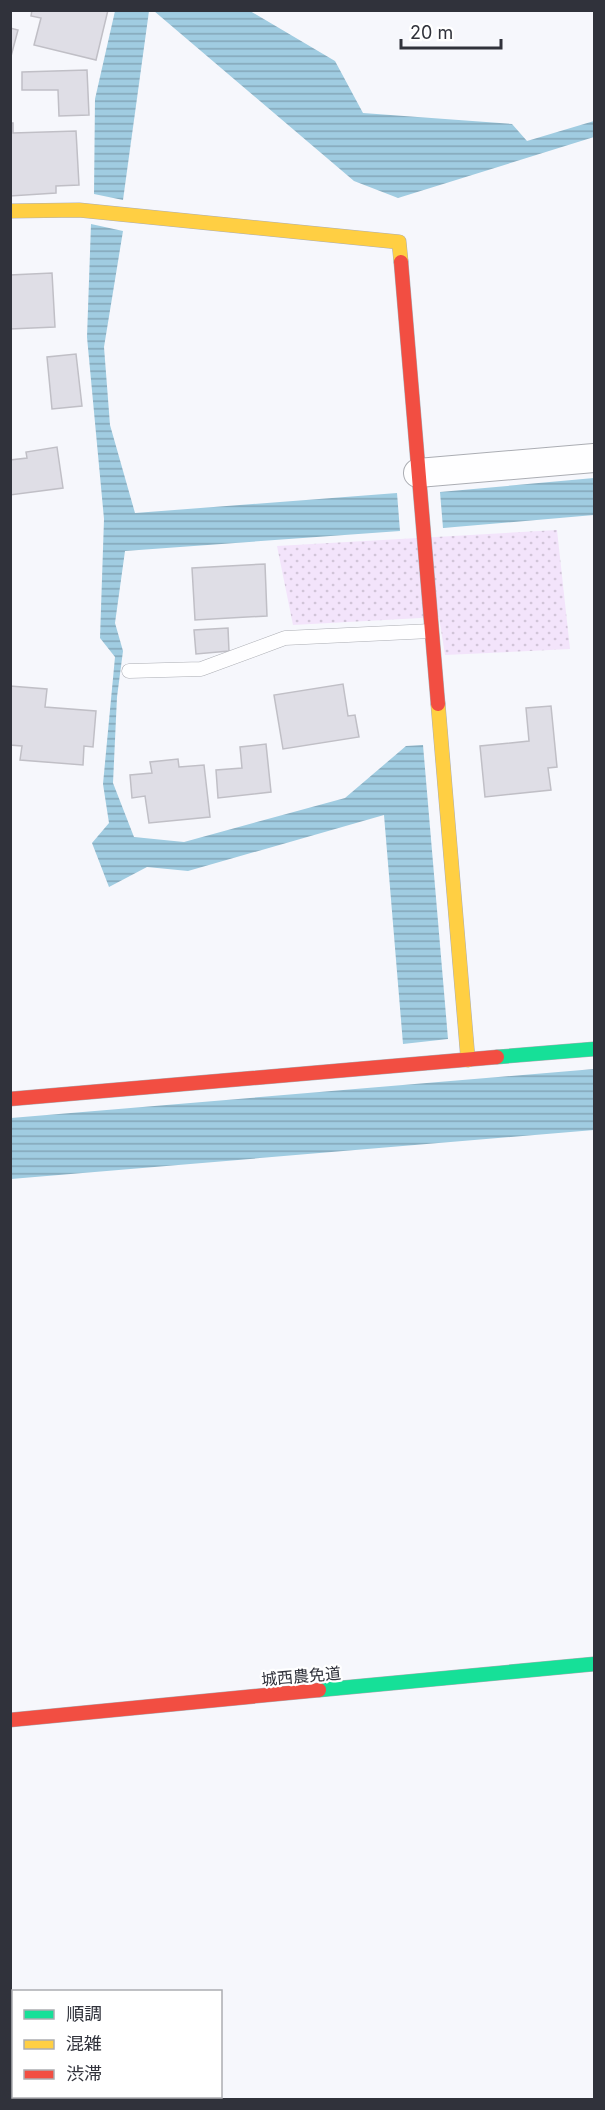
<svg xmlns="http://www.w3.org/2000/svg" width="605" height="2110" font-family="Inter,'Noto Sans JP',sans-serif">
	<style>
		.grass { fill: url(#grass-dots) }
		.water { fill: url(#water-rules) }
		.building { fill: #dfdee6; stroke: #c0bfc6; stroke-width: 1.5 }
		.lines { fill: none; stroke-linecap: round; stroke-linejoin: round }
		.lane-casing { stroke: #abadb3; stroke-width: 15 }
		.street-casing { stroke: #abadb3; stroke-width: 30 }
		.fast-casing { stroke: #abadb3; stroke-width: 15 }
		.slow-casing { stroke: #abadb3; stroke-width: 15 }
		.jam-casing { stroke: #abadb3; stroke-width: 15 }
		.lane { stroke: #fefeff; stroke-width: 14 }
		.street { stroke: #fefeff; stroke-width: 28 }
		.fast { stroke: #16e098; stroke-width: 14 }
		.slow { stroke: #ffcf43; stroke-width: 14 }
		.jam { stroke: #f24e42; stroke-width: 14 }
		.labels { text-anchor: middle; stroke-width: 4.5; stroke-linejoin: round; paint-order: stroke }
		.street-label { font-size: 16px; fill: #30323b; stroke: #fff }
	</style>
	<defs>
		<pattern id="grass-dots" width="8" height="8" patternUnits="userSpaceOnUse" patternTransform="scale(1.5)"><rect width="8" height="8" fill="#f3e4fb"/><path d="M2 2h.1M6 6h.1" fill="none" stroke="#d1c4d8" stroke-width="1.8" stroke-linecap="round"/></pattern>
		<pattern id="water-rules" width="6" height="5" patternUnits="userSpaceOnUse" patternTransform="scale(1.5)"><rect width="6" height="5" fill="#a0cce1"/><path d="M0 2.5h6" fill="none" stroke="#83a6b8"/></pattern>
	</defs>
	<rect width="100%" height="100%" fill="#f6f7fc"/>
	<!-- grass -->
	<path class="grass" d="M557,530l13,119 -125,6 -6,-38 -146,8 -16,-79z"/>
	<!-- water -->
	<g class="water">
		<path d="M115,11h34l-26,189 -29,-6 1,-95z"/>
		<path d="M154,11h96l85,50 28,52 149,11 15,17 67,-20v16l-196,61 -44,-17z"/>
		<path d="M91,224l32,7 -19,116 6,78 25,88 262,-20 3,38 -275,20 -10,72 8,28 -6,46 -4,86 21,54 50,5 161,-44 61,-52 17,-1 25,294 -45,5 -19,-229 -196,56 -41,-4 -38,20 -17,-44 17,-20 -6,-39 12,-127 -15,-19 4,-119 -17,-182z"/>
		<path d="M594,478v37l-151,13 -3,-36z"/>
		<path d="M594,1069v61l-583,49v-61z"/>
	</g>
	<!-- building -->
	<g class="building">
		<path d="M32,10h76l-12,50 -62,-15 7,-27 -10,-2z"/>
		<path d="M10,28l8,2 -8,30z"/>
		<path d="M87,70l2,45 -30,1 -1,-26h-36v-18z"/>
		<path d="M10,123h3v10l63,-2 3,54 -23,1v7l-46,3z"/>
		<path d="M52,273l3,54 -45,2v-54z"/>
		<path d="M76,354l6,52 -30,3 -5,-52z"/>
		<path d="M57,447l6,41 -53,7v-35l17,-2 -1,-6z"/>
		<path d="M265,564l2,52 -72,4 -3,-52z"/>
		<path d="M228,628l1,23 -33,3 -2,-24z"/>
		<path d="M343,684l5,32 7,-1 4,22 -76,12 -9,-54z"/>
		<path d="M10,686l37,3 -2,18 51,4 -3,36 -9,-1 -1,19 -63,-5 2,-14 -12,-1z"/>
		<path d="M551,706l6,61 -9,1 3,22 -66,7 -5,-51 49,-5 -3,-33z"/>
		<path d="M266,744l5,48 -53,6 -2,-28 26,-2 -2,-21z"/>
		<path d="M178,759l1,8 25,-2 6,52 -61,6 -4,-27 -13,2 -2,-23 22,-2 -2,-11z"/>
	</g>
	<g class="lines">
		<defs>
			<path id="lane" d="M129,671l72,-2 84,-31 146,-7"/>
			<path id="street" d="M418,473l176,-15"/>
			<g id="fast">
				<path d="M497,1057l97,-8"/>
				<path d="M319,1690l275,-26"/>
			</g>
			<g id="slow">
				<path d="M10,211l69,-1 320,32 2,20"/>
				<path d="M438,704l30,356"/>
			</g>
			<g id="jam">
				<path d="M401,262l37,442"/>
				<path d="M10,1099l487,-42"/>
				<path d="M10,1720l309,-30"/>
			</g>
		</defs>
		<!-- lane casing -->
		<use href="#lane" class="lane-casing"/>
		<!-- street casing -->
		<use href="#street" class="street-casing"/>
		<!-- fast casing -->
		<use href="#fast" class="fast-casing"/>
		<!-- slow casing -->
		<use href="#slow" class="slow-casing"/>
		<!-- jam casing -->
		<use href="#jam" class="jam-casing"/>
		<!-- lane -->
		<use href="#lane" class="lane"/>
		<!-- street -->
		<use href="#street" class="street"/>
		<!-- fast -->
		<use href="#fast" class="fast"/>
		<!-- slow -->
		<use href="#slow" class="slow"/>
		<!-- jam -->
		<use href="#jam" class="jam"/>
	</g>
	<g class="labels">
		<!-- street labels -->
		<g class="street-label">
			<text transform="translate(301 1676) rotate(-5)" y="6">城西農免道</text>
		</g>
	</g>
	<!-- border -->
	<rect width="605" height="2110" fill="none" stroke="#30323b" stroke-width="24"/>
	<!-- legend -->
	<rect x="12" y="1990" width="210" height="108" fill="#ffffff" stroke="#acadb1" stroke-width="1.5"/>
	<rect x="24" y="2010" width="30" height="9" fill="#16e098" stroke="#acadb1" stroke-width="1.5"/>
	<text x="66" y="2020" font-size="18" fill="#30323b">順調</text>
	<rect x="24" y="2040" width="30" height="9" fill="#ffcf43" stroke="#acadb1" stroke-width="1.5"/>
	<text x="66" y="2050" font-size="18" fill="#30323b">混雑</text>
	<rect x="24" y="2070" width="30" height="9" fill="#f24e42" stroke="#acadb1" stroke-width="1.5"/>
	<text x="66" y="2080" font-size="18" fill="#30323b">渋滞</text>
	<!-- scale -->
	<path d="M401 39v9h100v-9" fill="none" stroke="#30323b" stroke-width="3"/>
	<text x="410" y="39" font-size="18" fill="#30323b" stroke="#ffffff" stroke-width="4.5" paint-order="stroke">20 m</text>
</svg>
